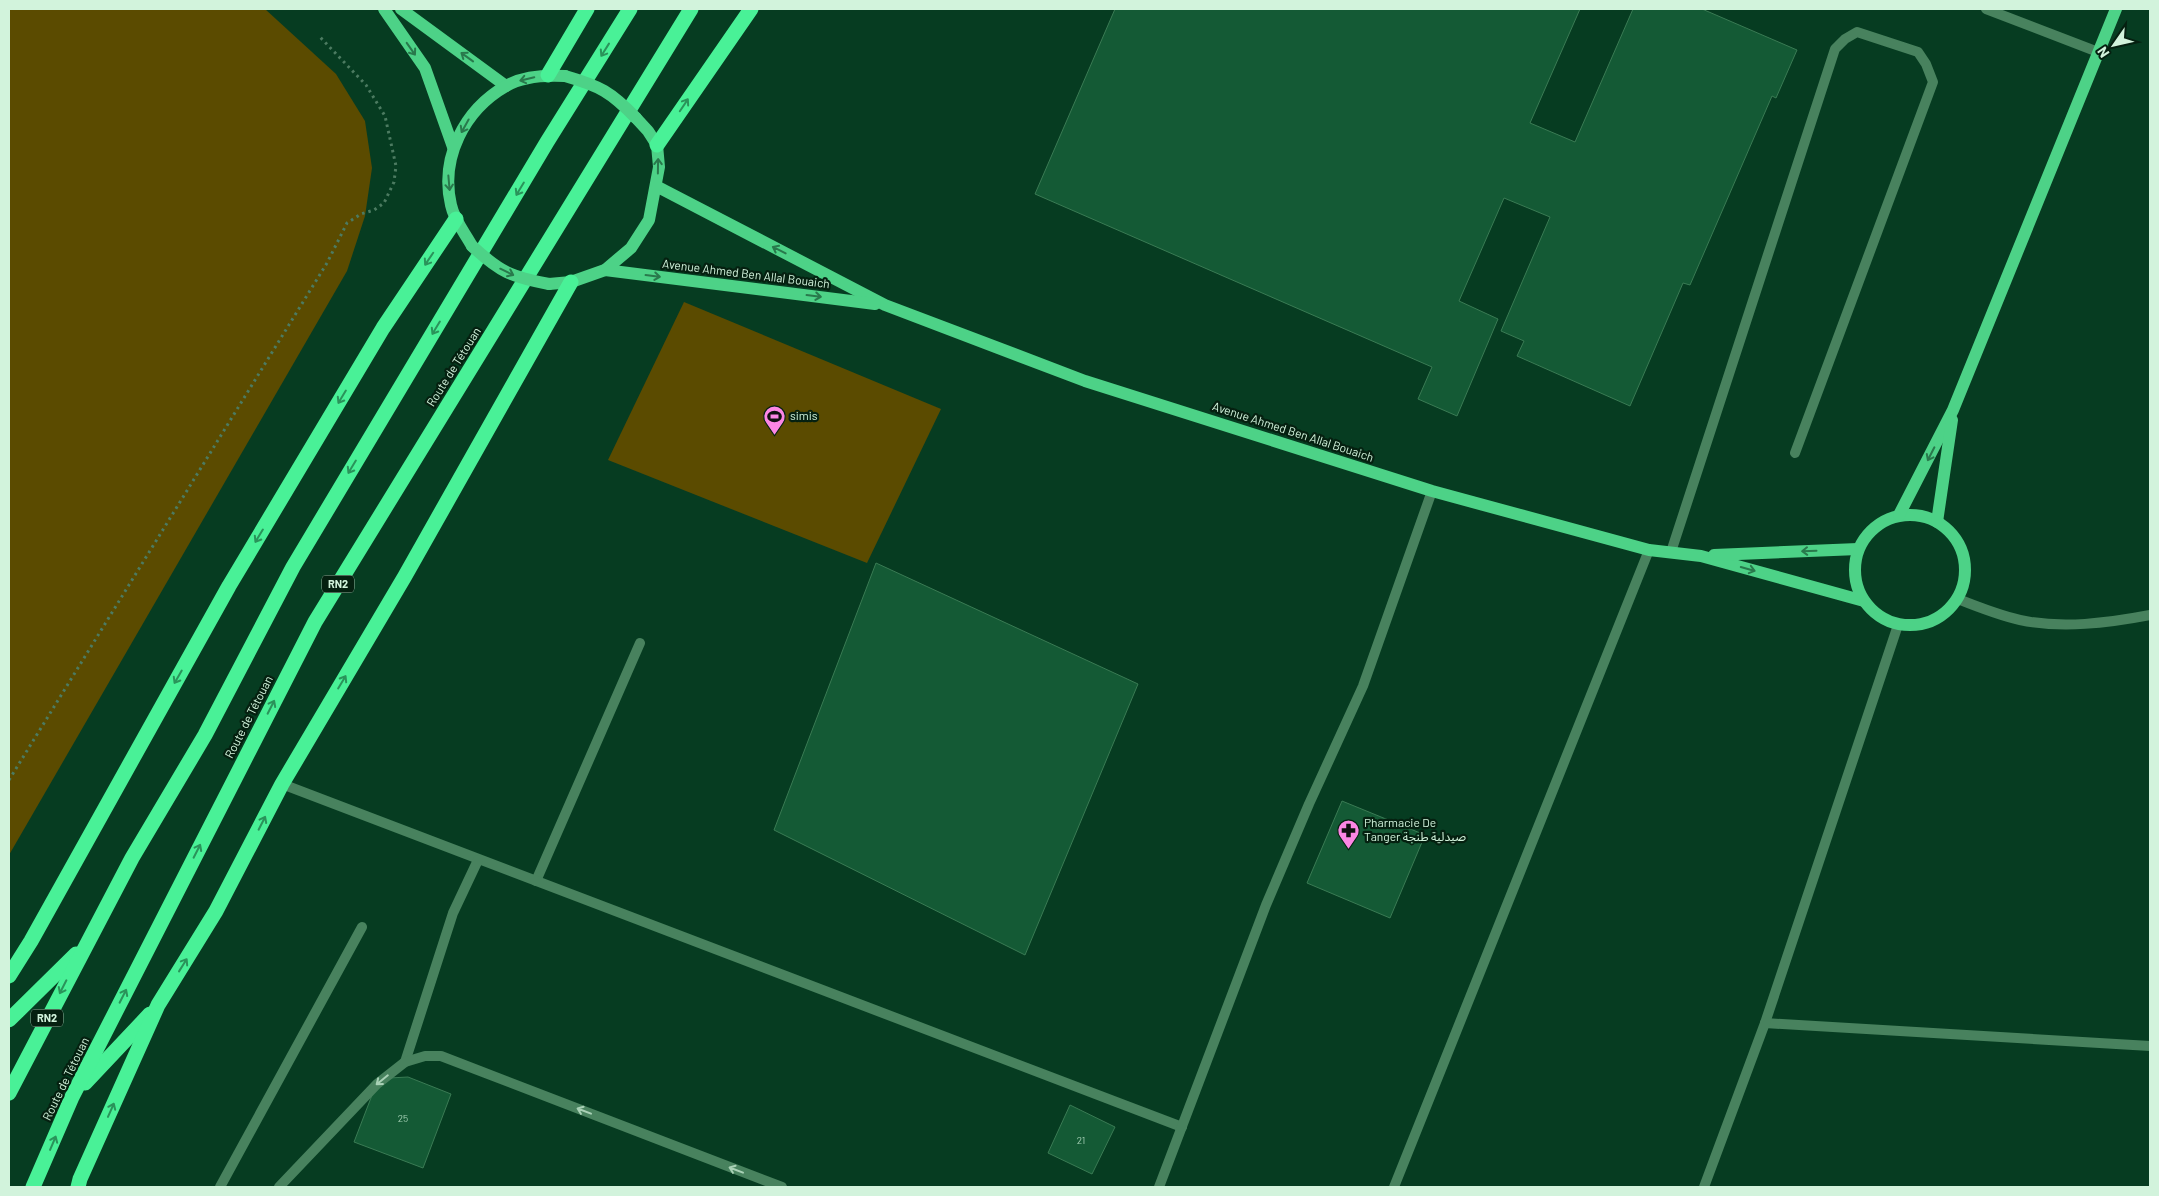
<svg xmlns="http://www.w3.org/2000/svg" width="2159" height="1196" font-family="Barlow,'Noto Sans Arabic',sans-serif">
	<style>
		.green { fill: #5b4b00 }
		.building { fill: #145a35; stroke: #3a7b54 }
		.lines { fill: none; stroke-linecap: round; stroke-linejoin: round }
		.path { stroke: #4c7b61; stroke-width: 3; stroke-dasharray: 2.5 4; stroke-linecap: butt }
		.lane { stroke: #48825e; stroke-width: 10 }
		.street { stroke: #48825e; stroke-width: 10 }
		.primary { stroke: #4dd287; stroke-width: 12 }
		.highway { stroke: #49f197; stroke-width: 15 }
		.primary-bridge { stroke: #4dd287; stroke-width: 12 }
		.oneway { stroke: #29794c }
		.oneway2 { stroke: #2a935a }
		.oneway3 { stroke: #a9d1b6 }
		.labels { text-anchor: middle; stroke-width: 4.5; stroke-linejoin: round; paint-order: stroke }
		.number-label { font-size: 10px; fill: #a2cdb2 }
		.shield { fill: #052010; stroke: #94b49f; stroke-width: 1 }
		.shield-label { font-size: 11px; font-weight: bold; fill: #d2f3dc }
		.street-label { font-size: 12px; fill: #d2f3dc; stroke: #052010 }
		.poi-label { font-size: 12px; fill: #d2f3dc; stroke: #052010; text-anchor: start }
	</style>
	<rect width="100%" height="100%" fill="#063c21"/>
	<!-- green -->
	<g class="green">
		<path d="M9,9h256l71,65 29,47 7,47 -7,48 -18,55 -338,584z"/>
		<path d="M684,302l257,107 -74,154 -259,-103z"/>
	</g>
	<!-- building -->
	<g class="building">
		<path d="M1115,9h465l-50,114 45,19 58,-133h69l95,41 -21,48 -4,-2 -82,189 -7,-2 -53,123 -113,-50 7,-15 -23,-10 49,-114 -46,-19 -45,103 39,18 -41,97 -39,-17 14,-32 -397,-173z"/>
		<path d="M876,563l262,121 -113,271 -251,-125z"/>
		<path d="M1342,801l83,34 -35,83 -83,-35z"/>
		<path d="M408,1077l43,17 -28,74 -69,-26 20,-52 15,-12z"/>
		<path d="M1070,1105l45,22 -23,47 -44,-21z"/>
	</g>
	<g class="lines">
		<!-- path -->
		<path class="path" d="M9,780l318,-517 20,-40 14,-9 13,-4 10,-7 10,-21 2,-16 -11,-50 -19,-31 -47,-49"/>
		<!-- lane -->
		<g class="lane">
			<path d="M1986,9l112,43"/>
			<path d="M1671,552l164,-503 10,-10 12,-7 61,20 8,12 7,18 -138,371"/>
			<path d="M536,881l104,-238"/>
			<path d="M220,1187l142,-260"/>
		</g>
		<!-- street -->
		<g class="street">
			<path d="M1958,599c20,8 40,16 62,21 42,9 88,3 130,-5"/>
			<path d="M282,784l900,343"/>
			<path d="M1765,1023l385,23"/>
			<path d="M405,1062l48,-149 25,-53"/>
			<path d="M279,1187l98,-103 28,-22 20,-6h16l341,131"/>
			<path d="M1159,1187l107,-282 43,-101 54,-118 69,-195"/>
			<path d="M1394,1187l255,-637"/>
			<path d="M1704,1187l61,-164 133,-398"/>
		</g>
		<!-- primary -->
		<g class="primary">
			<path d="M384,9l41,59 28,79"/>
			<path d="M401,9l105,77"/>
			<path d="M656,186l229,119 200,76 347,110 217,59 52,6 163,45"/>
			<path d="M472,246c-7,-13 -18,-26 -21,-41 -11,-47 13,-95 55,-119 17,-10 40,-11 59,-10"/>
			<path d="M605,270l270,34"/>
			<path d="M549,284l22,-2 34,-12 26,-22 18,-28 10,-53 -2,-22 -9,-14 -12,-13"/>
			<circle cx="1910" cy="570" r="55"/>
			<path d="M1899,515l54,-105 163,-401"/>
			<path d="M1937,522l15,-102"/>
			<path d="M1714,555l144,-6"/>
		</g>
		<!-- highway -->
		<g class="highway">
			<path d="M548,75l39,-66"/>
			<path d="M657,145l94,-136"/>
			<path d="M9,976l22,-35 198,-355 154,-258 73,-109"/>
			<path d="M9,1020l67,-66"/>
			<path d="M85,1083l65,-69"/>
			<path d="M9,1093l123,-235 73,-123 88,-168 254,-425 83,-133"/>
			<path d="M33,1187l39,-90 243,-475 376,-613"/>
			<path d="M78,1187l2,-8 78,-174 58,-94 66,-127 123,-208 166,-294"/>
		</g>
		<!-- primary-bridge -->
		<g class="primary-bridge">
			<path d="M565,76c35,10 46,16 71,42"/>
			<path d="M472,246c28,26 39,31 77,38"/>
		</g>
	</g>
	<!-- one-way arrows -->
	<defs><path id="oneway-shaft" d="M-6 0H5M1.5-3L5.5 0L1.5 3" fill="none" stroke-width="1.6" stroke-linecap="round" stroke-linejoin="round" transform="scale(1.25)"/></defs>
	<g class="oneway">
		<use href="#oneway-shaft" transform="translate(411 49) rotate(55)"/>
		<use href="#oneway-shaft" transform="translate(467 57) rotate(-144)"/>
		<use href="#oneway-shaft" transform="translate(527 79) rotate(166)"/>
		<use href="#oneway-shaft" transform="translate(465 126) rotate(119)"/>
		<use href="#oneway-shaft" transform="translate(658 166) rotate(-89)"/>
		<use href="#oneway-shaft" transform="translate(449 183) rotate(85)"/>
		<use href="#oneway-shaft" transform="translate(779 250) rotate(-153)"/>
		<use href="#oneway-shaft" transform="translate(507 272) rotate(26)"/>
		<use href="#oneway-shaft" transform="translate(653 276) rotate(7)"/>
		<use href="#oneway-shaft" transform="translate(814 296) rotate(7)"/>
		<use href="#oneway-shaft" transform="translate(1931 454) rotate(117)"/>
		<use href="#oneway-shaft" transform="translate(1809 551) rotate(178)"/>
		<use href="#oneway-shaft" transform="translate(1748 569) rotate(16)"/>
	</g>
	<g class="oneway2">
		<use href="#oneway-shaft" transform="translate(605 50) rotate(122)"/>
		<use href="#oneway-shaft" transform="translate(684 105) rotate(-56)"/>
		<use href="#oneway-shaft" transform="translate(520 189) rotate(121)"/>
		<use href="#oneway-shaft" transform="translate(429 259) rotate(124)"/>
		<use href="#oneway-shaft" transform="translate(436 328) rotate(121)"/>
		<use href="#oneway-shaft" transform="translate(342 397) rotate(121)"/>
		<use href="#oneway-shaft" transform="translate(352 467) rotate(121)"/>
		<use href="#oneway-shaft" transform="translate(259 536) rotate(121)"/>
		<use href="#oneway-shaft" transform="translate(178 677) rotate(120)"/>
		<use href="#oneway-shaft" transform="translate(342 682) rotate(-59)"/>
		<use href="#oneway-shaft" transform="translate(271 707) rotate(-63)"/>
		<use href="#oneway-shaft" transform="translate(262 823) rotate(-63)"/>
		<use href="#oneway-shaft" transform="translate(197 851) rotate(-63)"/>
		<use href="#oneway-shaft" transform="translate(183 965) rotate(-58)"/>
		<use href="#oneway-shaft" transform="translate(63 987) rotate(117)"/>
		<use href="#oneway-shaft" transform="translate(123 996) rotate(-63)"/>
		<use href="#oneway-shaft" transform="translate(111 1110) rotate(-66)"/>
		<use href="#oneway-shaft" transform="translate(53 1143) rotate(-67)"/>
	</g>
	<g class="oneway3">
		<use href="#oneway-shaft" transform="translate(382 1080) rotate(141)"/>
		<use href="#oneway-shaft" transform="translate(584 1111) rotate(-159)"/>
		<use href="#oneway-shaft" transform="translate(736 1170) rotate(-159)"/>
	</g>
	<!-- icons -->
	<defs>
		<symbol id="stadium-pin" viewBox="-11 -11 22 30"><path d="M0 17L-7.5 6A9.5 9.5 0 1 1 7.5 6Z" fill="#fc86e4" stroke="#052010"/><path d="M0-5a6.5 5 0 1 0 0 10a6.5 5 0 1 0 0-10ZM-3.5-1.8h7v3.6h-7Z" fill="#111"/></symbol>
		<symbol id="pharmacy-pin" viewBox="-11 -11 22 30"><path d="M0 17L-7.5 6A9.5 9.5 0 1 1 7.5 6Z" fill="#fc86e4" stroke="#052010"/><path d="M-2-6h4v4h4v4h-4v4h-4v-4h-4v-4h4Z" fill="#111"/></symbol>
	</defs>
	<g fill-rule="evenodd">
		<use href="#stadium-pin" x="762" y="404" width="25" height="34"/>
		<use href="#pharmacy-pin" x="1336" y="818" width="25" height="34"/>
	</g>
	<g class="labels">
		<!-- number labels -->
		<g class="number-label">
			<text x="403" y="1122">25</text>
			<text x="1081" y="1144">21</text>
		</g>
		<!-- shield labels -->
		<g class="shield">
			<rect x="322" y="575.5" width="32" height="17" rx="4"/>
			<rect x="31" y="1009.5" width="32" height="17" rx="4"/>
		</g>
		<g class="shield-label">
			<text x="338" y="588">RN2</text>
			<text x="47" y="1022">RN2</text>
		</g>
		<!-- street labels -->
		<g class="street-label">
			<text transform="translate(746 274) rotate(7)" y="4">Avenue Ahmed Ben Allal Bouaich</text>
			<text transform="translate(454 367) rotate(-58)" y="4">Route de Tétouan</text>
			<text transform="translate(1293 432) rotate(18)" y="4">Avenue Ahmed Ben Allal Bouaich</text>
			<text transform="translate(249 717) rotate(-63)" y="4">Route de Tétouan</text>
			<text transform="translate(66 1079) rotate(-64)" y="4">Route de Tétouan</text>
		</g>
		<!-- poi labels -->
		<g class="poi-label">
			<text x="790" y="420">simis</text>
			<text x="1364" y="827">Pharmacie De<tspan x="1364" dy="14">Tanger صيدلية طنجة</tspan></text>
		</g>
	</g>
	<!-- border -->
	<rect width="2159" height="1196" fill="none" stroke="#d2f3dc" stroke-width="20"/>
	<!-- north arrow -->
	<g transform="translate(2114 45) rotate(236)" stroke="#052010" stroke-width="4" paint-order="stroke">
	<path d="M0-4L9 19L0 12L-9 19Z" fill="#d2f3dc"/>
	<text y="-8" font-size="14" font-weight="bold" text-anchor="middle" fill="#d2f3dc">N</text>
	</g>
</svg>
